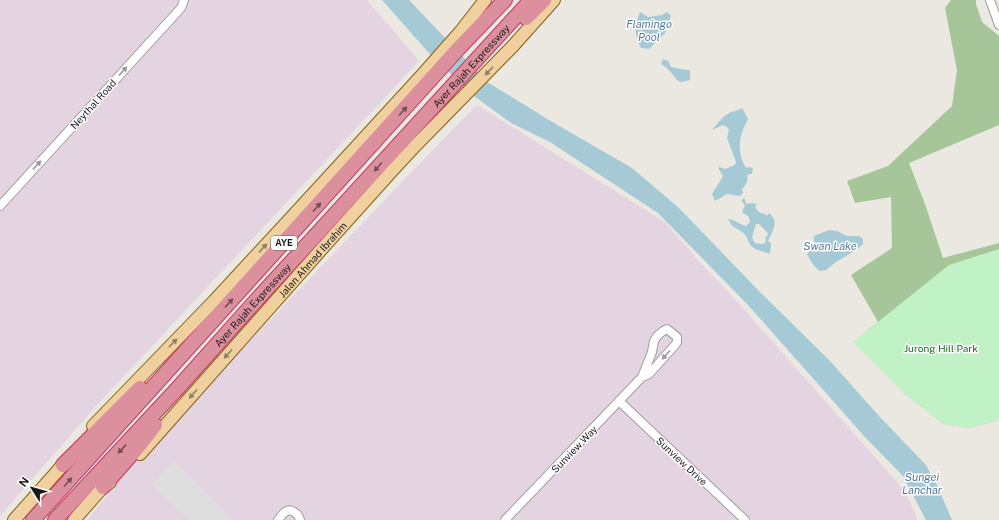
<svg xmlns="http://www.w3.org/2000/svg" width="999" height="520" font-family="'Public Sans',sans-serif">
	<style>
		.industrial { fill: #e4d3e0 }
		.forest { fill: #a6c69a }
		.park { fill: #c1f2c6 }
		.parking { fill: #dedede }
		.water { fill: #a5c9d5; fill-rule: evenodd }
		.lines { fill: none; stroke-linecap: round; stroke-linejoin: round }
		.street-casing { stroke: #9e9e9e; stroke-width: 10 }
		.primary-casing { stroke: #825f0f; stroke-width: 14 }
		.highway-casing { stroke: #c23562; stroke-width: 16 }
		.street { stroke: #fff; stroke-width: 8 }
		.primary { stroke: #f1d0a0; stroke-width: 12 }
		.highway { stroke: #dc8f9c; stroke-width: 14 }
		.oneway { fill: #989898 }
		.oneway2 { fill: #907e64 }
		.oneway3 { fill: #714f54 }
		.labels { text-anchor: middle; stroke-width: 3; stroke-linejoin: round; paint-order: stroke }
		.shield { fill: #fff; stroke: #5f5f5f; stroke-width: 1 }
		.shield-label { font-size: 9px; font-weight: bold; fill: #1a1a1a }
		.street-label { font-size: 10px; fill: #1a1a1a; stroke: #fff }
		.park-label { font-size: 10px; fill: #166b1f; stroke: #fff }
		.water-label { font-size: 11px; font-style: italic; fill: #52779f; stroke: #fff }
	</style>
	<rect width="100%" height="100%" fill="#ebe8e1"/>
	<!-- industrial -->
	<g class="industrial">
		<path d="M0,0h367l52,61 -323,345 -96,110z"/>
		<path d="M477,105l189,118 30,35 37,39 170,192 13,26 1,5h-830l54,-65 281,-294z"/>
	</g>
	<!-- forest -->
	<path class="forest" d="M951,0h25v4l6,18 17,14v89l-90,38 16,41 18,54 56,-15v177l-31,8 -24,-4 -41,-32 58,-73 -95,12 12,-9 -27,-47 41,-27 -1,-51 -36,6 -8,-22 41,-15 64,-60 5,-36 -12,-62z"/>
	<!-- park -->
	<path class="park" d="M999,249v171l-31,8 -24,-4 -41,-32 -50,-50 96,-77z"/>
	<!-- parking -->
	<path class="parking" d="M174,461l60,59h-45l-37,-36z"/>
	<!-- water -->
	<g class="water">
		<path d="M382,0h27l78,82 67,41 78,45 47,40 78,81 72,71 50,56 47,49 10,18 16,37h-26l-23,-44 -38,-39 -117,-132 -90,-92 -108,-71 -39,-19 -37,-27 -46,-44z"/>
		<path d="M640,12l8,5 14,-2 5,-3 4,4 -6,17 -16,16 -8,-1c-7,-14 -7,-21 -1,-36z"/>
		<path d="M663,59l5,2 3,6 9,2 10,1v10l-9,2 -3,-1 -10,-12 -7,-5z"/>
		<path d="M742,108l6,11c-9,17 -12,31 -2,49l3,-1 4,1 -1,6h-3l-2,2c2,5 -2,10 -5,13l1,4 -3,3 -13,-2 -12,7 -3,-7 7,-11 4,-7 -5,-8 1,-1 6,2 10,-4 1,-3 -9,-24 2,-8 -2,-3 -4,-2 -11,5c5,-6 10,-13 17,-17 4,-2 9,-2 13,-5z"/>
		<path d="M743,199h2l1,5 5,-1 6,1 -2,3c3,5 5,6 10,7l2,2 2,-3c11,9 3,18 -1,28l3,2 -1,11c-6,-3 -14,-3 -19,-8 -3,-4 -4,-11 -9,-14 -6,-5 -10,-4 -14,-13 8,1 11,5 18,7l4,-4 -1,-5 -7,-5 3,-7 -4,-5zM756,224h3l8,8 1,3 -3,3 1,1 -1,4 -4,1 -6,-1 -3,-6z"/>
		<path d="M829,230l8,1 10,5h12l4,3v5l-7,6 -20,12 -10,8 -7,1 -7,-8 -5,-9c6,-5 7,-10 7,-18z"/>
	</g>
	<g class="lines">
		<defs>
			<g id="street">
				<path d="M990,0l9,25"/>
				<path d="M0,206l181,-198 3,-8"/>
				<path d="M619,401l126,119"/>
				<path d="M278,520c4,-5 9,-13 16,-8 4,2 5,4 6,8"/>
				<path d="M505,520l137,-143 7,-3 26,-29 2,-3v-5l-10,-8 -4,2 -6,5 -3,5 -2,11 -10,25"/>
			</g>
			<g id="primary">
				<path d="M93,426l121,-125 86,-93 123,-134 38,-43 24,-31"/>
				<path id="s1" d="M140,454l179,-202 71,-79 25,-27 97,-99 42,-47"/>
				<path d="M14,520l55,-62"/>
				<path d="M74,520l29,-33 7,-5"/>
			</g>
			<g id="highway">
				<path d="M526,18l18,-18"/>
				<path d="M63,465l77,-77"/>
				<path d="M103,487l35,-40 17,-22"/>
				<path d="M33,520l426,-472 46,-48"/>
				<path id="s2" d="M55,520l122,-131 74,-83 280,-306"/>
			</g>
		</defs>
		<!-- street casing -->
		<use href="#street" class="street-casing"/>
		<!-- primary casing -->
		<use href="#primary" class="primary-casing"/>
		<!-- highway casing -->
		<use href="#highway" class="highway-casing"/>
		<!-- street -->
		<use href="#street" class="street"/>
		<!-- primary -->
		<use href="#primary" class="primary"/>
		<!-- highway -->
		<use href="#highway" class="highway"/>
	</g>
	<!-- one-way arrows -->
	<defs><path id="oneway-solid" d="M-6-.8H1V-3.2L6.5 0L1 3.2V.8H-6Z"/></defs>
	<g class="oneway">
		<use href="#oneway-solid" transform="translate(123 71) rotate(-48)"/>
		<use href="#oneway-solid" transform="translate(37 165) rotate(-47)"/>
		<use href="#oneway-solid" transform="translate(666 355) rotate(132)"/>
	</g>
	<g class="oneway2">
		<use href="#oneway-solid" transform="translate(489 71) rotate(134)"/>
		<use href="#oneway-solid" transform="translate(263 248) rotate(-47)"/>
		<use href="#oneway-solid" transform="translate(173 343) rotate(-46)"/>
		<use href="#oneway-solid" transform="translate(228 354) rotate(132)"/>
		<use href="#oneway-solid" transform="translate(193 394) rotate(131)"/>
	</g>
	<g class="oneway3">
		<use href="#oneway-solid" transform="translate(403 111) rotate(-48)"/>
		<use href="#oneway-solid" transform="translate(378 167) rotate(132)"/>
		<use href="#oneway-solid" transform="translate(317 207) rotate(-48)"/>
		<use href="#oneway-solid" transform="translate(229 303) rotate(-47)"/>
		<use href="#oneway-solid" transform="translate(122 449) rotate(133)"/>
		<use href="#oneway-solid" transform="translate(68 482) rotate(-48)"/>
	</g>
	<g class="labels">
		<!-- shield labels -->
		<rect class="shield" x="271" y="236" width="26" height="14" rx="3"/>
		<g class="shield-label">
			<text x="284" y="246">AYE</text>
		</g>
		<!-- street labels -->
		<g class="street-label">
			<text dy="4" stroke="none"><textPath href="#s2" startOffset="616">Ayer Rajah Expressway</textPath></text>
			<text transform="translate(93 104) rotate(-48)" y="4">Neythal Road</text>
			<text dy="4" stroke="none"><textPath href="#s1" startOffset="260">Jalan Ahmad Ibrahim</textPath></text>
			<text dy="4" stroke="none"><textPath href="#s2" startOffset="292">Ayer Rajah Expressway</textPath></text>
			<text transform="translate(574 449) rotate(-46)" y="4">Sunview Way</text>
			<text transform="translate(682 461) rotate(43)" y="4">Sunview Drive</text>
		</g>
		<!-- park labels -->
		<g class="park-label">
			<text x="941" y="352">Jurong Hill Park</text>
		</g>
		<!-- water labels -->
		<g class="water-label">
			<text x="649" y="28">Flamingo<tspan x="649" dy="13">Pool</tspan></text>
			<text x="830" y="250">Swan Lake</text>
			<text x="922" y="481">Sungei<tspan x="922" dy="13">Lanchar</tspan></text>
		</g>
	</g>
	<!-- north arrow -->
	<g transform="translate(32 488) rotate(307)" stroke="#ffffff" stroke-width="3" paint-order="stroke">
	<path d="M0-3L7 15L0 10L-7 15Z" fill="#1a1a1a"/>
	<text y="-6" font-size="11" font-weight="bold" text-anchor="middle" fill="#1a1a1a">N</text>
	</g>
</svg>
